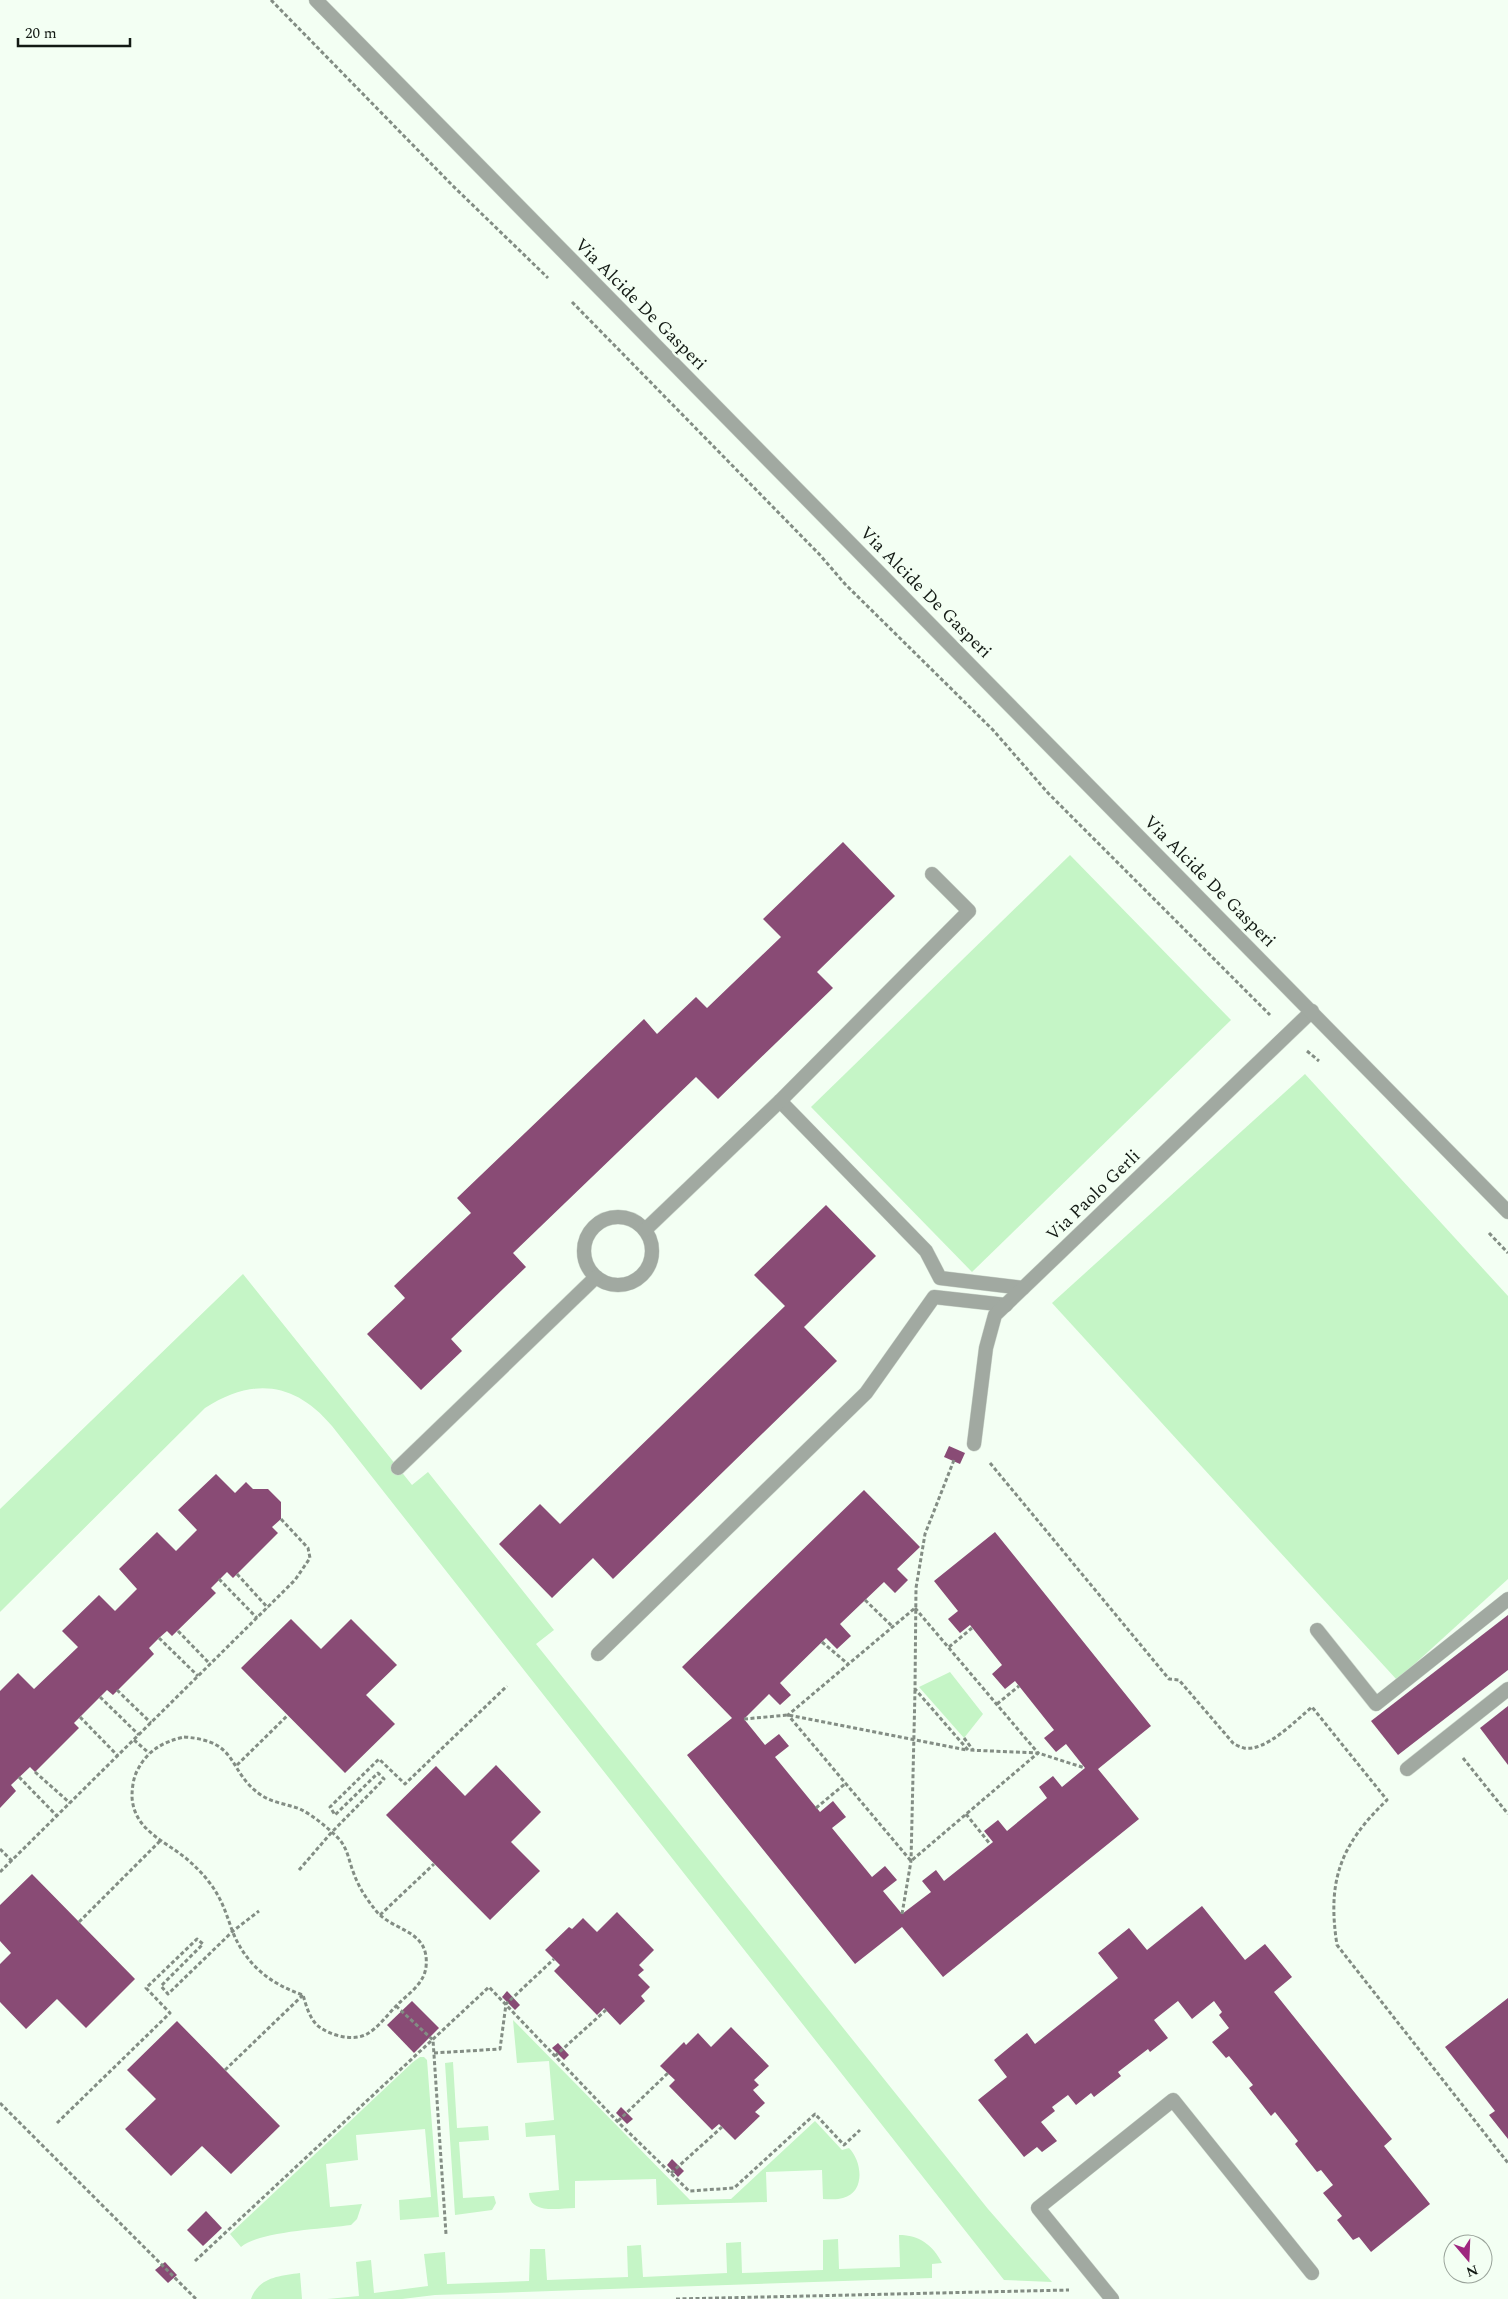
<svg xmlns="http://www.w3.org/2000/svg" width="1508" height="2299" font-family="Spectral,serif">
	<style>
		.green { fill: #c5f5c6 }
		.building { fill: #894b75 }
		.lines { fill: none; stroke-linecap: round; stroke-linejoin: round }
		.service-casing { stroke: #cfdacf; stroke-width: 15 }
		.minor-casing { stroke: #cfdacf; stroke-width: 15 }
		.tertiary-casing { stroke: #cfdacf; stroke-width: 15 }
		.path { stroke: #838d84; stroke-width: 3; stroke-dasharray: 4 2.5; stroke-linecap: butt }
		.service { stroke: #a1a9a1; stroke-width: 14 }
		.minor { stroke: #a1a9a1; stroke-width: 14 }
		.tertiary { stroke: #a1a9a1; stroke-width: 14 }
		.labels { text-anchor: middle; stroke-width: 5; stroke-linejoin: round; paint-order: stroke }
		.street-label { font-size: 18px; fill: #131a14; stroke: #f3fff3 }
	</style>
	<rect width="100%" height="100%" fill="#f3fff3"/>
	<!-- green -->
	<g class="green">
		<path d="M1070,855l161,165 -259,252 -161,-165z"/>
		<path d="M1305,1074l203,222v283l-111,101 -345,-377z"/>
		<path d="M243,1274l169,211 16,-13 126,158 -18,14 452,565 64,73 -48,-2 -672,-854c-37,-44 -79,-49 -127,-18l-205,204v-103z"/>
		<path d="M950,1672l33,42 -19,24 -45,-51z"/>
		<path d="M513,2020l177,180 41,-1 84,-78 27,29 7,-2c13,13 17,44 -6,50 -6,2 -14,1 -20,1l-1,-29 -56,2 1,30 -110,3 -1,-26 -81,2v27c-16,0 -45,7 -46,-15l30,-3 -4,-55 -29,2 -1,-14 29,-3 -5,-59 -32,2z"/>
		<path d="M420,2057h4l3,3 12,157 -39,3 -1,-20 32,-3 -6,-68 -69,6 2,25 -32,4 4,43 32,-3 -5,15 -6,6c-27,4 -91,6 -110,22l-11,-13 183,-172z"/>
		<path d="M453,2062l4,66 31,-2 1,14 -30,2 4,56 31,-2 2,7 -4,7 -37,5 -10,-152z"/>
		<path d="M899,2235c20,0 34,10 43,28l-10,1v14l-497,17 -33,4h-75l32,-3 -3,-34 15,-2 3,33 54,-7 -4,-32 21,-2 2,32 82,-3 1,-32h15l2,31 81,-3 -1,-31 14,-1 2,32 84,-4 -1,-30 15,-1 1,31 81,-3v-30l15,-1 1,30 61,-2z"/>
		<path d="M300,2273l2,26h-51c8,-22 28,-23 49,-26z"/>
	</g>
	<!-- building -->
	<g class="building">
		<path d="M843,842l52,54 -78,76 16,16 -115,111 -22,-22 -183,176 13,14 -75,72 11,12 -41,39 -54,-56 38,-36 -11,-12 77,-73 -14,-15 187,-179 13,15 39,-37 11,11 74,-71 -18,-18z"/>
		<path d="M826,1205l50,51 -72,71 33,34 -224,218 -20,-21 -41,40 -53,-54 41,-40 20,20 225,-218 -31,-31z"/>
		<path d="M949,1446l16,7 -5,11 -16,-7z"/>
		<path d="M216,1474l19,19 11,-11 7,7h15l13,13v17l-9,8 6,6 -45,45 -6,-6 -16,16 5,5 -44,43 -5,-5 -8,7 -10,10 5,6 -41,41 -6,-5 -33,33 5,5 -44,44 -5,-5 -19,18 5,6 -16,17v-117l18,-18 16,16 44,-42 -16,-16 37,-36 16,16 22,-22 -18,-20 38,-37 19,19 21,-21 -19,-20z"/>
		<path d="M864,1490l56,57 -23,22 11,11 -13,13 -11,-11 -44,42 11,12 -14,13 -11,-11 -46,45 11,12 -11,10 -11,-11 -25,25 21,26 14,-11 10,12 -14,11 45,55 13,-11 13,16 -14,11 40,49 13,-11 12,14 -14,11 19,23 29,-22 -9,-11 14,-11 8,11 49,-39 -9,-11 14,-11 9,11 40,-33 -8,-11 14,-11 9,11 23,-19 -19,-24 -10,8 -12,-14 10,-8 -39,-49 -10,8 -13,-15 10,-9 -32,-40 -10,8 -12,-14 10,-8 -24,-30 61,-49 156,194 -53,43 41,50 -196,158 -41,-50 -47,37 -168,-209 45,-37 -50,-51z"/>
		<path d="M1508,1615v55l-110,85 -27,-34z"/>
		<path d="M291,1619l30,30 30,-30 46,46 -31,30 29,29 -50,49 -104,-105z"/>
		<path d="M1508,1706v59l-28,-37z"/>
		<path d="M496,1765l45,47 -30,30 29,29 -50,49 -104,-105 50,-49 29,30z"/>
		<path d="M32,1874l103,105 -49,49 -29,-29 -31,30 -26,-27v-38l11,-11 -11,-12v-36z"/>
		<path d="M1202,1906l43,54 20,-16 27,33 -18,15 118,147 -8,7 46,58 -59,48 -12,-15 -6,3 -16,-20 5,-4 -19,-23 10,-8 -12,-15 -4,2 -22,-28 3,-3 -23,-29 -4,4 -22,-28 4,-3 -24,-29 -3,2 -14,-16 17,-14 -10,-13 3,-3 -8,-11 -22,18 -14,-18 -24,19 14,18 -18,14 -2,-3 -30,23 3,4 -27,21 -3,-4 -15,12 -8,-10 -16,12 3,4 -14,11 16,19 -15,11 -5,-5 -13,10 -46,-57 29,-23 -13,-17 33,-27 8,11 83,-66 -20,-25 31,-25 18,22z"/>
		<path d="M617,1912l37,38 -15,15 5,5 -6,5 12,12 -9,9 4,5 -25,24 -16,-17 -7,7 -43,-44 6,-6 -15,-15 24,-23 3,2 11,-11 14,14z"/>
		<path d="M507,1991l13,14 -5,5 -13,-13z"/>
		<path d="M1508,1998v141l-19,-24 6,-4 -50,-64z"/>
		<path d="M412,2001l27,27 -25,25 -27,-28z"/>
		<path d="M177,2021l103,105 -49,48 -29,-28 -31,30 -46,-47 31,-30 -29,-29z"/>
		<path d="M731,2027l38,39 -15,14 5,5 -6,5 12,13 -10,9 5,4 -25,24 -16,-16 -7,6 -43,-44 6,-6 -15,-14 24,-24 2,3 12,-12 13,14z"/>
		<path d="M558,2043l11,12 -5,5 -12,-12z"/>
		<path d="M621,2107l12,12 -6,5 -11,-11z"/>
		<path d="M672,2159l12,12 -6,6 -11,-12z"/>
		<path d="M206,2211l16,17 -19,18 -16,-16z"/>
		<path d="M165,2262l12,13 -9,8 -13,-13z"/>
	</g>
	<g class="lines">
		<defs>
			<g id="service">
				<path d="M780,1101l146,150 14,27 83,10"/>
				<circle cx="618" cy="1251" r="34"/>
				<path d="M645,1230l135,-129 189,-190 -37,-37"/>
				<path d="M398,1468l198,-191"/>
				<path d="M1317,1630l59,74 132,-105"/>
				<path d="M598,1654l268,-261 68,-96 72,8"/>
				<path d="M1407,1769l101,-80"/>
				<path d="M1112,2299l-74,-91 135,-108 139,173"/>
			</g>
			<path id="minor" d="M974,1444l12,-96 9,-33 317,-304"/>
			<path id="tertiary" d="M316,0l1192,1212"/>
		</defs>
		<!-- service casing -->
		<use href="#service" class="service-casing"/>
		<!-- minor casing -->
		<use href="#minor" class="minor-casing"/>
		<!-- tertiary casing -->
		<use href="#tertiary" class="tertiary-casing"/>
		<!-- path -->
		<g class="path">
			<path d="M271,0l181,185 96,93"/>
			<path d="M572,302l248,253 25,29 148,146 55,63 222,222"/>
			<path d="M1307,1051l12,10"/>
			<path d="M1489,1233l19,20"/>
			<path d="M954,1460l-29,74 -9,54 -1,101 53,61 70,3 47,15"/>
			<path d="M990,1463l179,216 10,1 54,63c3,2 7,4 11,5 22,4 52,-28 68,-41l75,93c-47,45 -60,81 -50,145l171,218"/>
			<path d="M237,1574l31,34"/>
			<path d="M219,1579l38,39"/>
			<path d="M865,1600l28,27"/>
			<path d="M915,1608l123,145 -127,108 -123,-146z"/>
			<path d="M178,1631l32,33"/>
			<path d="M159,1638l39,38"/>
			<path d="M822,1642l26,22"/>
			<path d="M949,1647l23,-19"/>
			<path d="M117,1690l34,33"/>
			<path d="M100,1697l39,38"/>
			<path d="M997,1704l22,-18"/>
			<path d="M80,1717l38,39"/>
			<path d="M744,1719l44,-4 179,35"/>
			<path d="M184,1737c57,4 42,34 77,58 12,8 26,9 39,14 14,7 28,19 39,30 9,10 10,23 15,35 5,14 14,27 23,38 18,20 53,18 49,55 -2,17 -18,27 -29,38 -9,9 -19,23 -30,29 -14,8 -39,1 -50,-9 -8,-8 -11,-20 -14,-30 -33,-11 -58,-31 -71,-65 -6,-17 -11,-33 -23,-48 -6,-8 -13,-15 -21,-22 -22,-19 -54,-29 -56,-63 0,-8 1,-18 5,-26 10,-20 25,-29 47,-34z"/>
			<path d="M964,1738l9,12"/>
			<path d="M134,1740l15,13"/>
			<path d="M1463,1758l45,56"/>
			<path d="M237,1765l51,-50"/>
			<path d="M35,1772l35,31"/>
			<path d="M19,1777l38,39"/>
			<path d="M816,1808l30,-25"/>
			<path d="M966,1814l24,30"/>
			<path d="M0,1849l12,12"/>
			<path d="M299,1870l32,-37 53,-54 -6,-6 -43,42 -5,-8 49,-48 26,25 102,-98"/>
			<path d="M0,1872l295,-292 15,-22 -2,-10 -27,-29"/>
			<path d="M902,1914l9,-53 4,-171"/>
			<path d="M380,1915l54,-51"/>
			<path d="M79,1922l81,-81"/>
			<path d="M396,2006l37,34 13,194"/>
			<path d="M434,2053l66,-4 6,-45 48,-45"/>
			<path d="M555,2056l51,-46"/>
			<path d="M225,2070l78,-75"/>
			<path d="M0,2103l196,196"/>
			<path d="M618,2121l50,-48"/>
			<path d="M57,2123l113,-110 -24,-25 51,-49 6,5 -42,42 7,8 65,-63 26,-20"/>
			<path d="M671,2173l51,-46"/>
			<path d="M195,2261l294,-274 129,135 71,69 45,-3 81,-74 29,31 16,-15"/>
			<path d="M676,2299l393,-9"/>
		</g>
		<!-- service -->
		<use href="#service" class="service"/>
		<!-- minor -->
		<use href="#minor" class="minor"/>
		<!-- tertiary -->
		<use href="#tertiary" class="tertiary"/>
	</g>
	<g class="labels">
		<!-- street labels -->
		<g class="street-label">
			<text transform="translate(641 304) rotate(45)" y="6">Via Alcide De Gasperi</text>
			<text transform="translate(926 592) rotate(45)" y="6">Via Alcide De Gasperi</text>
			<text transform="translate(1210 881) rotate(45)" y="6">Via Alcide De Gasperi</text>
			<text transform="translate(1093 1195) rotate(-44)" y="6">Via Paolo Gerli</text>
		</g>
	</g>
	<!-- north arrow -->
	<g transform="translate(1468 2259) rotate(161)"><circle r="24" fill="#f3fff3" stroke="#99a39a"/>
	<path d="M0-4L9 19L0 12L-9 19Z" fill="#9e277f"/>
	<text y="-8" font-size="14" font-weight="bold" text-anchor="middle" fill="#131a14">N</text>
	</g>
	<!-- scale -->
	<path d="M18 38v8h112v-8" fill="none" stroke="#131a14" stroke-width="2.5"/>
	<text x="25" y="38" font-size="15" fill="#131a14" stroke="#f3fff3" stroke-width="4" paint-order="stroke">20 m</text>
</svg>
